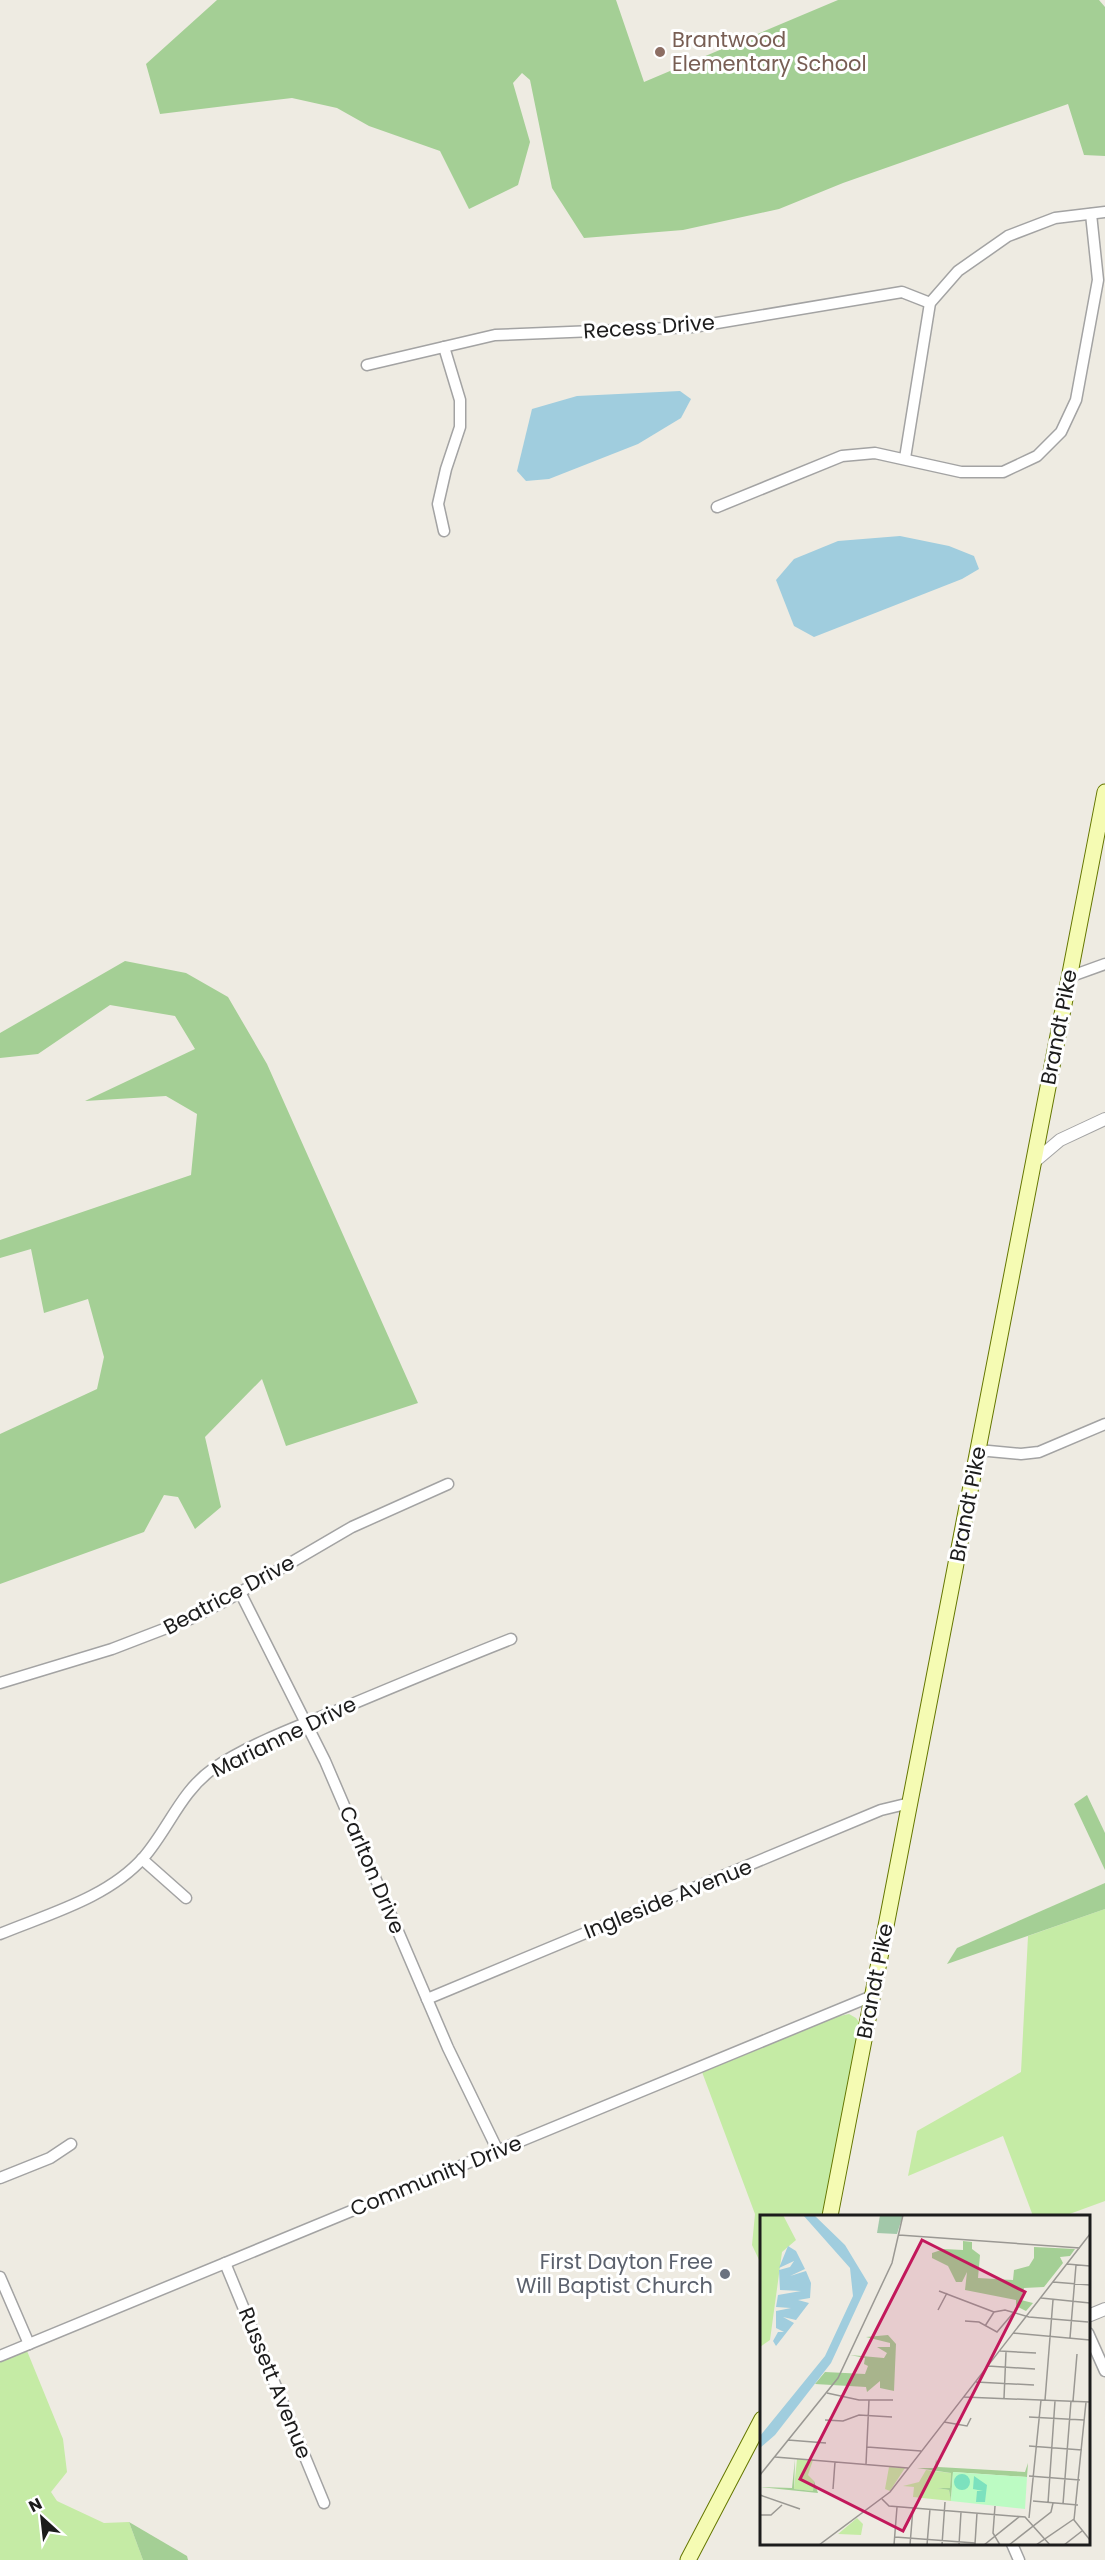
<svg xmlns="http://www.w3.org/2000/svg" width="1105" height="2560" font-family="Poppins,sans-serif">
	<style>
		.grass { fill: #c5eba5 }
		.forest { fill: #a4cf95 }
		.water { fill: #a0cdde }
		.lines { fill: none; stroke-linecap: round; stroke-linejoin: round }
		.minor-casing { stroke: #a3a3a3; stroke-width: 13 }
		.tertiary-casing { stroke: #a3a3a3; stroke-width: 14 }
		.secondary-casing { stroke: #647601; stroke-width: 17 }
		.minor { stroke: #fff; stroke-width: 10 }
		.tertiary { stroke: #fff; stroke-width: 12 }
		.secondary { stroke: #f5fbb3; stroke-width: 15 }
		.education-dot { fill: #8d6e63; stroke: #fff; stroke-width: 2 }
		.worship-dot { fill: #6b7280; stroke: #fff; stroke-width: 2 }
		.labels { text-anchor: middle; stroke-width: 6; stroke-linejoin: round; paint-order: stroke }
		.education-label { font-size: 21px; fill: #785e54; stroke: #fff; text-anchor: start }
		.street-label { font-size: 21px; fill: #1c1c1c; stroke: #fff }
		.worship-label { font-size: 21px; fill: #5b616d; stroke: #fff; text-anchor: end }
		.inset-road { fill: none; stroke: #9a9893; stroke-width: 1.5 }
		.view { fill: #c2185b; fill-opacity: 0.15; stroke: #c2185b; stroke-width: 3 }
		.inset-edge { fill: none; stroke: #1c1c1c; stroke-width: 3 }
	</style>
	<rect width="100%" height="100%" fill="#eeebe2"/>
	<!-- grass -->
	<g class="grass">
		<path d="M1105,1909v292l-41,15h-31l-30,-80 -95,40 9,-45 104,-59 7,-136z"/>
		<path d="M849,2014l7,4 5,7 -37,191h-62l-1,48 -9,-19 3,-31 -53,-142 128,-54z"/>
		<path d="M25,2346l38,93 4,33 -16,20 6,9 47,22 25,-1 14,38h-143v-204z"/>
	</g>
	<!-- forest -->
	<g class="forest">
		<path d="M217,0h399l28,82 194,-82h261l6,7v149l-21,-1 -16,-51 -225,79 -64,26 -96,21 -99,8 -32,-50 -22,-108 -8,-7 -9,10 17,59 -12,43 -49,24 -29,-58 -71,-25 -32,-18 -45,-10 -132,16 -14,-50z"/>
		<path d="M125,961l61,12 42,24 39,67 151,339 -132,43 -24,-67 -57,58 16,70 -26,22 -17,-32 -14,-2 -20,37 -144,52v-150l97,-45 7,-32 -16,-58 -44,14 -13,-64 -31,9v-18l191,-65 6,-61 -31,-18 -81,5 110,-52 -20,-33 -65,-11 -72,49 -38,4v-25z"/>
		<path d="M1087,1795l18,38v37l-31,-66z"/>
		<path d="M1105,1883v26l-158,55 10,-16z"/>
		<path d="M129,2522l58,34 1,4h-45z"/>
	</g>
	<!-- water -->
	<g class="water">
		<path d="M680,391l11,8 -10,19 -43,26 -89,35 -23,2 -9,-10 15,-62 45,-13z"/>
		<path d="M900,536l49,10 25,10 5,13 -17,10 -148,58 -20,-11 -18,-46 18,-21 44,-18z"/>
	</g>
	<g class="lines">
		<defs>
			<g id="minor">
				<path d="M367,365l128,-30 198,-8 209,-35 28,11"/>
				<path d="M905,458l25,-155 28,-32 50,-35 47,-18 50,-6"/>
				<path d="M717,507l125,-51 33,-3 86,19h42l34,-16 24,-24 15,-32 22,-120 -7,-66"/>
				<path d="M444,531l-6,-27 8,-35 14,-42v-27l-16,-53"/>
				<path d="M1069,977l36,-13"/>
				<path d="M978,1450l43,4 18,-2 66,-28"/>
				<path d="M240,1592l85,169 123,287 50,103"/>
				<path d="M0,1683l112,-34 78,-30 37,-19 125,-73 96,-43"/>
				<path d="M142,1859l44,39"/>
				<path d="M0,1934c48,-20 108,-36 144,-77 25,-29 37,-66 70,-89 36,-24 84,-42 124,-58 57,-24 115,-48 173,-71"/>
				<path d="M427,1999l454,-189 29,-7"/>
				<path d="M0,2178l50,-20 21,-14"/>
				<path d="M225,2263l99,240"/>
				<path d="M0,2277l29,67"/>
				<path d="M1088,2333l17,38"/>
				<path d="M0,2356l872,-360"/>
				<path d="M1012,2544l7,16"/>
			</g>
			<g id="tertiary">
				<path d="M1034,1162l26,-22 45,-21"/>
				<path d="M1088,2316l17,-7"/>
			</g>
			<g id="secondary">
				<path d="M830,2216l275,-1424"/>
				<path d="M688,2560l74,-141"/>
			</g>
		</defs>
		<!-- minor casing -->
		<use href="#minor" class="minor-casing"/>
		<!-- tertiary casing -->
		<use href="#tertiary" class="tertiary-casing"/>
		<!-- secondary casing -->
		<use href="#secondary" class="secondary-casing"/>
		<!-- minor -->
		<use href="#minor" class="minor"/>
		<!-- tertiary -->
		<use href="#tertiary" class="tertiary"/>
		<!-- secondary -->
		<use href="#secondary" class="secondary"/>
	</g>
	<!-- markers -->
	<circle class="education-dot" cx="660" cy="52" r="6"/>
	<circle class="worship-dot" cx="725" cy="2274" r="6"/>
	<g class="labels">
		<!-- education labels -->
		<g class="education-label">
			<text x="672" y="47">Brantwood<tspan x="672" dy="24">Elementary School</tspan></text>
		</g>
		<!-- street labels -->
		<g class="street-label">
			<text transform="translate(649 327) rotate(-4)" y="7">Recess Drive</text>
			<text transform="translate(1059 1027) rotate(-79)" y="7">Brandt Pike</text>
			<text transform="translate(968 1504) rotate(-79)" y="7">Brandt Pike</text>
			<text transform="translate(229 1595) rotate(-28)" y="7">Beatrice Drive</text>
			<text transform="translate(284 1737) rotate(-26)" y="7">Marianne Drive</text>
			<text transform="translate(372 1870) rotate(67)" y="7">Carlton Drive</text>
			<text transform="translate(668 1899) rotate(-22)" y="7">Ingleside Avenue</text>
			<text transform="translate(875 1981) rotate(-79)" y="7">Brandt Pike</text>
			<text transform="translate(436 2176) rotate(-22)" y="7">Community Drive</text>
			<text transform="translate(275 2383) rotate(68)" y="7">Russett Avenue</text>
		</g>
		<!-- worship labels -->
		<g class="worship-label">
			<text x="713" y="2269">First Dayton Free<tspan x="713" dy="24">Will Baptist Church</tspan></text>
		</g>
	</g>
	<!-- overview -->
	<g transform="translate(760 2215)">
		<rect width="330" height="330" fill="#eeebe2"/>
		<path d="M0,0h23l13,25 -14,12 -12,88 -10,7zM37,244l16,1 -5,15 6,6 -1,10 -19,-2zM129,252l16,1 -15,23 -5,-2zM166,255l25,3 -1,15h-13l12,2 2,11 -38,-4 1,-10 -11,-1 16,-4zM97,303l6,6 -2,11 -23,-1z" fill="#c5eba5"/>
		<path d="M203,26l9,1v7l8,6 -2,23 35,2 1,-10 15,-4 5,-8v-11l41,2 -5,7 -10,1 3,6 -19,24 -20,1 -3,12 12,3 -7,8 -10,-5v-6l-51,-10 2,-18 -5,10h-6l-8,-16 -16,-8v-5l12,-4 19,1zM128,120l8,9 -2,47 -14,-3v-7l-13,11 -1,-5 -51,-3 10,-12 40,2 3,-8 -4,-2 1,-6 -15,-3 34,3 3,-5 -10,-6h13v-4l-24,-6zM35,244l-1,30 19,2 1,-10 4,12 -58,-6 32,1zM176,244l2,8 87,5 3,-9 -1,14 -74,-5 -2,29 -2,-11 -12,-2h13l1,-15 -34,-5h18z" fill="#a4cf95"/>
		<path d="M120,0h23l-6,19 -20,-1z" fill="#a2c8a9"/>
		<path d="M193,257l74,5 -2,32 -74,-8z" fill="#bcfbc3"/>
		<path d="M194 267a8 8 0 1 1 16 0a8 8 0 1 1-16 0ZM214,261l13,9 -2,17h-9l1,-11h6l-10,-2z" fill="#7ce1be"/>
		<path d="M43,0h11l31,30 23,38 -37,80 -56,72 -15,13v-12l65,-80 28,-60 -3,-28zM28,31l8,5 9,18 -15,7 16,-5 5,12 -1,15 -12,2 11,3 -13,17 -13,-3 11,6 -18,23 -3,-5 5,-9h6l-8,-4v-17l15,-3 -15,-1 2,-12 23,-4 -21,-1 -1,-20 11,-3 4,-6 -15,7z" fill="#a0cdde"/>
		<path class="inset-road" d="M139,20l181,13M307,49l23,2M293,67l37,3M179,76l55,21M281,83l49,5M178,95l9,-17M205,106l14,1 18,10 17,-20M225,111l9,-14 11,-2 24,7 59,5M253,118l77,7M310,123l6,-73M240,136l36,2M228,151l47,3M216,167l58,3M67,178l32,7h34M204,182l126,5M244,183l2,-46M285,185l8,-100M313,186l4,-47M326,187l-12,118 16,20M269,202l55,3M65,205l18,1 16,-6 33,2M184,207l23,4 4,-8M28,225l38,3M269,231l53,4M107,232l54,4M15,242l133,11M106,249l3,-64M0,260l78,-97 54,-115 11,-48M269,261l51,4M73,274l2,-27M0,280l40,14M122,284l7,7 136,11 25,28M273,286l45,4M288,288l7,-102M303,289l8,-103M235,291l-2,27 7,12M0,300h11l11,-10M269,303l12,-118M135,322l80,6M215,329l2,-31M59,330l71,-53 200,-258M134,330l3,-38M150,330l3,-37M167,330l3,-36M182,330l3,-43M199,330l2,-33M224,330l35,-28M249,330l42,-33 2,-9M276,330l38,-26M304,330l18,-14"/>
		<path class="view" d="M162,25l103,52 -122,239 -103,-52z"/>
		<rect width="330" height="330" class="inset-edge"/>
	</g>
	<!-- north arrow -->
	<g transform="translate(42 2518) rotate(333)" stroke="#ffffff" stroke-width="4.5" paint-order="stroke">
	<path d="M0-4.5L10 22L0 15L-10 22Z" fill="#1c1c1c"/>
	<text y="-9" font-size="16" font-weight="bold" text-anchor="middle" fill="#1c1c1c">N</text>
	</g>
</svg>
